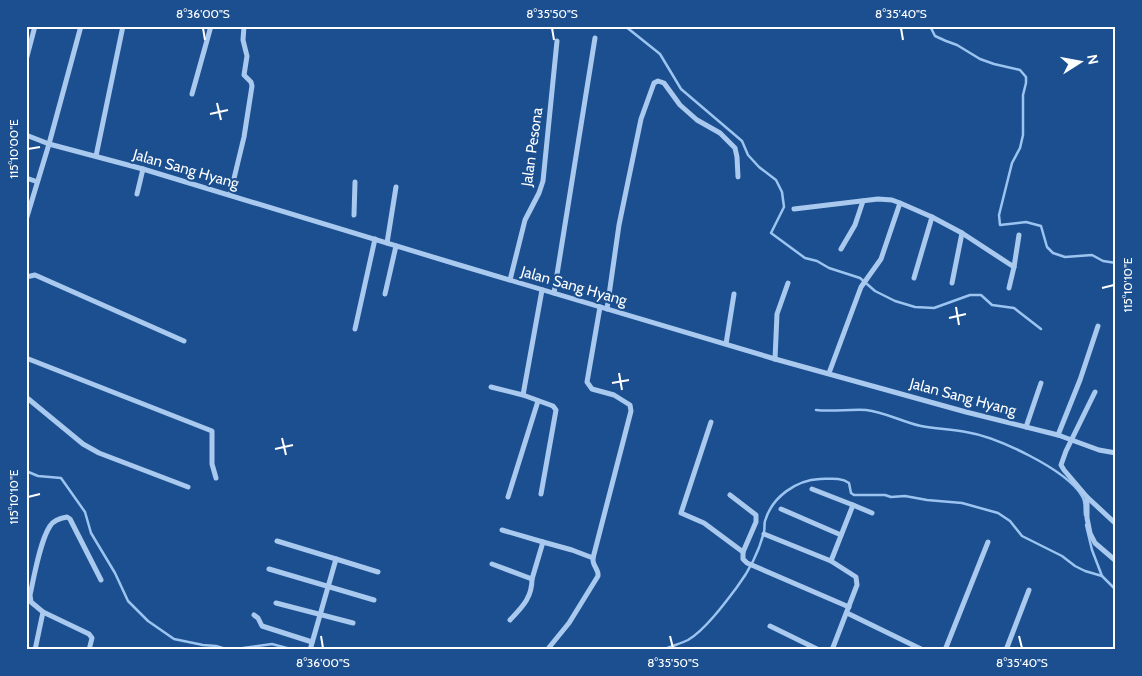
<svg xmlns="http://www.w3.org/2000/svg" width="1142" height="676" font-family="Cabin,sans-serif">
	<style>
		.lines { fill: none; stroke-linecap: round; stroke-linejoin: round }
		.stream { stroke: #9cc4f0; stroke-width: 2.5 }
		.street { stroke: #a9c9ee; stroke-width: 5 }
		.ticks { fill: none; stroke: #fff; stroke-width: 2 }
		.labels { text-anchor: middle; stroke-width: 4.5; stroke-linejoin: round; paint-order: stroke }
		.street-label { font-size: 15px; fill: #fff; stroke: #1b4f8f }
		.neatline { fill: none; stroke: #fff; stroke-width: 2 }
		.ticks-label { font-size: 12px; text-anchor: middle; fill: #fff }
	</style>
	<rect width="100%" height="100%" fill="#1b4f8f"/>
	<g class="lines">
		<!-- stream -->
		<g class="stream">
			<path d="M508,26h45"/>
			<path d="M625,26l35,28 21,35 61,52 6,14 11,12 17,13 6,12 2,15 -13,26 34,25 12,3 12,7 31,10 15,13 20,10 20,6 19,1 36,-13h11l11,10 22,3 27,21"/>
			<path d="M930,26l5,10 11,5 11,4 23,14 14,5 26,6 6,7v6l-3,12v40l-3,13 -8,15 -13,52 1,10 26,-3 15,4 6,21 6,6 12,4 27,-2 11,6 13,2"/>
			<path d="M816,410c16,2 33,-1 50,0 19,2 36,12 55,16 15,3 30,3 45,6 31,5 100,37 116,64 4,6 2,12 3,19"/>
			<path d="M26,471l12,5 23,2 24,34 6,21 24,40 13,28 20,20 26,18 29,6 13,1 13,4 43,-6 22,6"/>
			<path d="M1086,525l6,25 10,26 14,14"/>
			<path d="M323,650h8"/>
			<path d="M663,650c8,-4 17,-6 25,-10 17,-10 37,-37 49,-53 12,-16 22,-36 27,-55 1,-4 0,-8 1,-11 7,-24 31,-41 55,-42 10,0 21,-2 29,4l2,10 3,2h31l6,2 14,-1 22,4 35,3 36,10 12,8 12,15 40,20 13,10 10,5 17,5"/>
		</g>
		<!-- street -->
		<g class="street">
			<path d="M26,60l9,-34"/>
			<path d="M192,94l19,-68"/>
			<path d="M26,135l23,9 94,25 313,95 319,95 191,53 92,23 41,15 17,3"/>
			<path d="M96,156l27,-130"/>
			<path d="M26,178l9,3"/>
			<path d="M137,194l6,-25"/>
			<path d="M230,195l14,-58 8,-51 -1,-4 -7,-7 3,-19 -4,-16 1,-14"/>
			<path d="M794,209l84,-10 14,1 8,3"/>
			<path d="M354,215l1,-33"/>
			<path d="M26,220l23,-76 32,-118"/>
			<path d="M387,243l9,-56"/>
			<path d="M841,249l14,-24 8,-24"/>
			<path d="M1014,267l5,-32"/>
			<path d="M26,277l9,-2 149,66"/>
			<path d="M914,278l18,-61"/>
			<path d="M510,280l15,-60 14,-27 4,-12 14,-140"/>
			<path d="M952,283l10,-50"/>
			<path d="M554,293l41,-255"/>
			<path d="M385,294l11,-48"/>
			<path d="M607,309l12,-84 22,-106 13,-36 4,-2 6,2 16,22 17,15 23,13 15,15 2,9 1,20"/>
			<path d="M355,329l20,-90"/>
			<path d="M726,344l8,-50"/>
			<path d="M26,358l186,73v33l4,14"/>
			<path d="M775,359l2,-45 11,-31"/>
			<path d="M829,373l32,-86 20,-28 19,-56 32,14 30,16 52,34 -5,21"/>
			<path d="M491,387l32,8"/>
			<path d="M1095,392l-29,59 -5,14 3,5 23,27v21l3,15 5,10 21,18"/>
			<path d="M26,397l57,47 16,9 89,34"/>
			<path d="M711,422l-30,91 23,10 39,29v7l4,4 102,44"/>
			<path d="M1026,427l15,-44"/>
			<path d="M1058,435l22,-55 18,-54"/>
			<path d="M812,489l41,16 -22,56"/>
			<path d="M541,494l15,-84 -3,-4 -30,-11 19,-105"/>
			<path d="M730,495l26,20v7l-13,30"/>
			<path d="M508,497l30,-96"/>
			<path d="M1087,497l29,27"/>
			<path d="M853,505l19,8"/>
			<path d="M781,509l60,26"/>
			<path d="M502,530l41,12"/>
			<path d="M764,534l67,27 25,16 1,8 -25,65"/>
			<path d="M277,541l59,18"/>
			<path d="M492,564l40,15 11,-37 29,8 21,8 38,-147 -1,-6 -16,-10 -22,-6 -5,-7 13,-75"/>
			<path d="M269,569l105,31"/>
			<path d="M276,603l77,20"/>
			<path d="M43,612l46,22 3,4 -3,12"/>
			<path d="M847,613l76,37"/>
			<path d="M254,615l4,3 4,8 50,16"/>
			<path d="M510,620c12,-13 22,-22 22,-41"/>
			<path d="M770,626l49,24"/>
			<path d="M35,650l8,-38 -12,-10 -1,-7c4,-18 10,-54 20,-69 3,-5 11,-8 17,-9l3,2 31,61"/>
			<path d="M310,650l26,-91 42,13"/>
			<path d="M547,650l22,-27 29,-47c1,-7 -6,-10 -5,-18"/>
			<path d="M945,650l43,-108"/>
			<path d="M1006,650l23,-60"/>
		</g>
	</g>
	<!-- ticks -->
	<path class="ticks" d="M203,28l2,12M552,28l2,12M901,28l2,12M217,103l4,17M210,114l18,-4M28,149l12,-2M1102,288l12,-3M956,307l3,18M949,318l17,-4M619,373l3,17M612,383l17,-3M282,438l4,17M275,449l18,-4M28,497l12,-3M321,636l2,12M670,636l3,12M1019,636l3,12"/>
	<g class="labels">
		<!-- street labels -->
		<g class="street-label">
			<text transform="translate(532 147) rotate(-82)" y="5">Jalan Pesona</text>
			<text transform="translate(186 169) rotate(16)" y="5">Jalan Sang Hyang</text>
			<text transform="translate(574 286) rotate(16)" y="5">Jalan Sang Hyang</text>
			<text transform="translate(963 397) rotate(15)" y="5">Jalan Sang Hyang</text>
		</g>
	</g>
	<!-- border -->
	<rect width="1142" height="676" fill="none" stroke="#1b4f8f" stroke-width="55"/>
	<!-- north arrow -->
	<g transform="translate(1080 62) rotate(79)" stroke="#1b4f8f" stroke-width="4" paint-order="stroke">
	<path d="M0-4L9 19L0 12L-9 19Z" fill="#ffffff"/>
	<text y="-8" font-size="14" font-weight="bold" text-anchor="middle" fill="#ffffff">N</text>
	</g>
	<rect x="28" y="28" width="1086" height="620" class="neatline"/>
	<g class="ticks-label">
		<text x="203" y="18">8°36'00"S</text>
		<text x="552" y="18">8°35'50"S</text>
		<text x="901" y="18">8°35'40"S</text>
		<text transform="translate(14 149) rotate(-90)" y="4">115°10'00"E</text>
		<text transform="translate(1128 285) rotate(-90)" y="4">115°10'10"E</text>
		<text transform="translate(14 497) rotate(-90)" y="4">115°10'10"E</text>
		<text x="323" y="667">8°36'00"S</text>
		<text x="673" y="667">8°35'50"S</text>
		<text x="1022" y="667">8°35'40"S</text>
	</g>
</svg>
